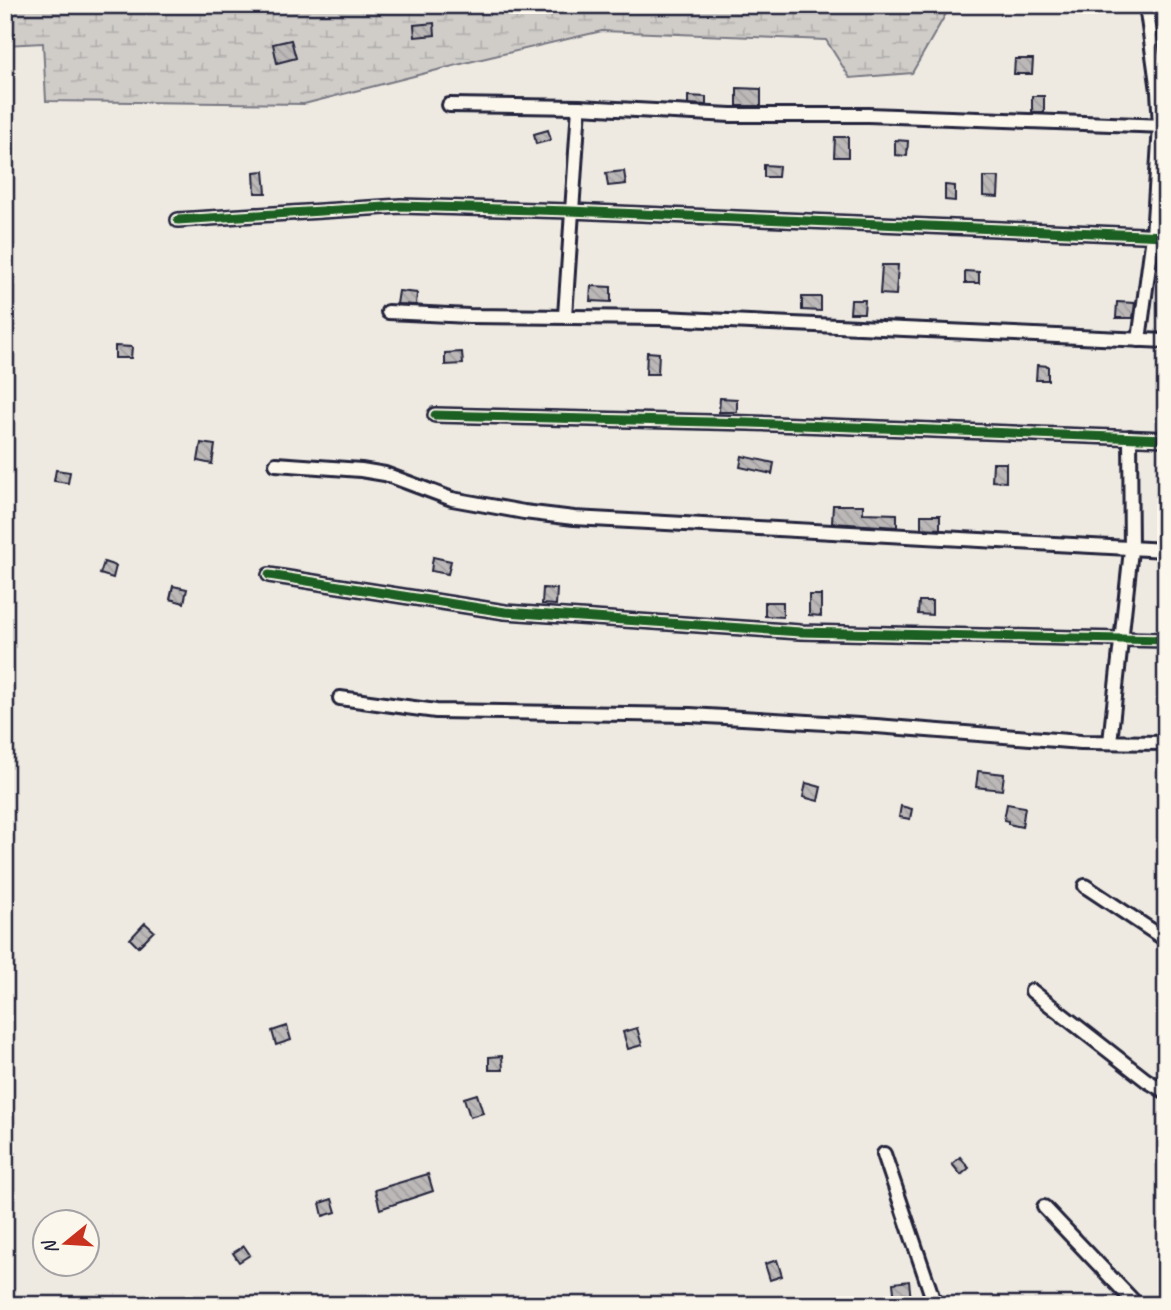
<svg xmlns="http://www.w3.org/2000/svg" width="1171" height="1310" font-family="Caveat,sans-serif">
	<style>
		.wetland { fill: url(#wetland-marsh); stroke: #797882; stroke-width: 2 }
		.building { fill: url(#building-back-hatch); stroke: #22223b; stroke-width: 2 }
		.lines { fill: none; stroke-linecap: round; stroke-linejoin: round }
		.street-casing { stroke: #22223b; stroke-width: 18 }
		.street { stroke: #fbf7ec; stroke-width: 12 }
		.cycleway-casing { stroke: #fbf7ec; stroke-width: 13 }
		.cycleway { stroke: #1b5e20; stroke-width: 9 }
	</style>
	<defs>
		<pattern id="wetland-marsh" width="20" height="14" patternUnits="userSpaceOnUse" patternTransform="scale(1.75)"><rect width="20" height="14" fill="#d0cdc9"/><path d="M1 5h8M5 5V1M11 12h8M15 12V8" fill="none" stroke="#b2b0ae"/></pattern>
		<pattern id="building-back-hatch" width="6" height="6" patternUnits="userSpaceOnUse" patternTransform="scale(1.75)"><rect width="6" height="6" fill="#bcb8b8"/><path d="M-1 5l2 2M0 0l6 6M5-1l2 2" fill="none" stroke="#a19e9f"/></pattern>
	</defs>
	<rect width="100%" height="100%" fill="#eeeae2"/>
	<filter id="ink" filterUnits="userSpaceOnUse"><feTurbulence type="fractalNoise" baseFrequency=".0143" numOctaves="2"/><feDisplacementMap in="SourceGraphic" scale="14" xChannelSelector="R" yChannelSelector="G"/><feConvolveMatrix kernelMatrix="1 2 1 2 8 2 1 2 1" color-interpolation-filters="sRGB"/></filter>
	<g filter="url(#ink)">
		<!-- wetland -->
		<path class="wetland" d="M5,5h946l-39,68 -62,5 -24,-38 -224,-9 -133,31 -165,42 -258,-3 -3,-58 -38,2z"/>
		<!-- building -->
		<g class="building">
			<path d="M434,23l1,12 -20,2 -1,-12z"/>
			<path d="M291,40l5,18 -19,5 -4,-19z"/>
			<path d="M1015,59h18l-1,15h-18z"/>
			<path d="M737,88l24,1v17h-24z"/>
			<path d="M688,96l18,1v8l-18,-1z"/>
			<rect x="1032" y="96" width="12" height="16"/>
			<path d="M548,130l3,10 -15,4 -2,-10z"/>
			<path d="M835,137h13v20h-14z"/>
			<path d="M895,140l13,1 -1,15 -12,-1z"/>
			<path d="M764,165l15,1 -1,11h-14z"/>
			<path d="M264,171l2,22h-11l-1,-21z"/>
			<path d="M624,171l2,13 -18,2 -2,-13z"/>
			<path d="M983,177h16l-1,20 -15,-1z"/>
			<path d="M945,185l10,1v15l-10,-1z"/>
			<path d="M882,265h16l-2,30 -16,-1z"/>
			<path d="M965,271l14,1v11h-14z"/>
			<path d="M591,286l20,1v15l-21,-1z"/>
			<path d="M399,291l18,2 -1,12 -19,-1z"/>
			<path d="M802,297h19v14l-19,-1z"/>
			<path d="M851,300h14l-1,13h-14z"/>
			<path d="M1117,302l18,1 -2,15h-17z"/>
			<path d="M115,346l17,1 -1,11h-16z"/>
			<path d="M462,352l1,12 -18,1v-12z"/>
			<path d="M647,352l12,1 -1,21h-12z"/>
			<path d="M1037,365l11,1v14h-12z"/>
			<path d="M720,398l17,1v13h-18z"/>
			<path d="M201,443l14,2 -3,19 -14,-3z"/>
			<path d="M742,456l32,7 -2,11 -32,-7z"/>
			<path d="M993,463h13v19l-14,-1z"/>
			<path d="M56,470l14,2 -2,11 -14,-2z"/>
			<path d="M833,505h30v8l34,1v13l-65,-4z"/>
			<path d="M921,515h19v14l-19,-1z"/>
			<path d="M433,557l18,4 -3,13 -17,-3z"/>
			<path d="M104,562l12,4 -3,12 -13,-4z"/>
			<path d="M173,586l14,3 -3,14 -14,-4z"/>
			<path d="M543,588l14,1 -1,16 -14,-1z"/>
			<path d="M809,595h12v21l-12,-1z"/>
			<path d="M919,601h13v14l-14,-1z"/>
			<path d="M765,602h18v15l-18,-1z"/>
			<path d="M978,771l26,3 -2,16 -26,-3z"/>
			<path d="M806,783l15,4 -3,14 -15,-4z"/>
			<path d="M1007,804l18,3 -3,20 -14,-3v-3l-4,-1z"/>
			<path d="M901,806l11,3 -2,10 -11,-2z"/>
			<path d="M145,923l9,8 -16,16 -8,-8z"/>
			<path d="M287,1026l4,14 -15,5 -4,-14z"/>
			<path d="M637,1028l5,17 -14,4 -5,-17z"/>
			<path d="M502,1056l1,14h-14v-13z"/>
			<path d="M477,1094l6,19 -13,4 -6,-19z"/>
			<path d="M960,1157l9,11 -8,7 -9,-11z"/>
			<path d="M428,1174l5,17 -53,18 -5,-19z"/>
			<path d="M332,1199l4,13 -13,4 -3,-13z"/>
			<path d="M244,1246l6,9 -11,7 -6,-9z"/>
			<path d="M777,1260l5,16 -12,4 -5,-16z"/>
			<path d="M909,1281l2,19 -16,1 -2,-18z"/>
		</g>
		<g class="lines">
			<defs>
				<g id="street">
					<path d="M449,105l130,2 152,8h137l298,11"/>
					<path d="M178,220l223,-14 169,5 596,25"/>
					<path d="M388,312l81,4 194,2 503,23"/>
					<path d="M565,316l14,-209"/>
					<path d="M1139,340l14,-104 7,-110 -2,-35 -12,-86"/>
					<path d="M435,415l315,8 416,16"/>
					<path d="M276,464l85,6 24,4 67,25 72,13 50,6 592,32"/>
					<path d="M269,575l236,37 295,20 366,8"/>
					<path d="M340,698l96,13 254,4 186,11 205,16 85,1"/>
					<path d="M1110,742l21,-192 -1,-113"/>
					<path d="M1085,886l81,54"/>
					<path d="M1032,991l114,89 20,12"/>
					<path d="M884,1154l51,151"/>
					<path d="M1044,1207l93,98"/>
				</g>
			</defs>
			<!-- street casing -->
			<use href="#street" class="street-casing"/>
			<!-- street -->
			<use href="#street" class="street"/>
			<defs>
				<g id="cycleway">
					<path d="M178,220l223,-14 169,5 596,25"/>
					<path d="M435,415l315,8 416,16"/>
					<path d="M269,575l236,37 295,20 366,8"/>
				</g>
			</defs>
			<!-- cycleway casing -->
			<use href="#cycleway" class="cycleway-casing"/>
			<!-- cycleway -->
			<use href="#cycleway" class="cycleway"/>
		</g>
	</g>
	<!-- margin -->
	<rect width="1171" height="1310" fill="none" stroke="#fbf7ec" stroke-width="28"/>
	<rect x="14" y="14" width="1143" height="1282" fill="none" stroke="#22223b" stroke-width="2.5" filter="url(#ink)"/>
	<!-- north arrow -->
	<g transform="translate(66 1243) rotate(252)"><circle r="33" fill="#fbf7ec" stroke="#a4a2a5" stroke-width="2"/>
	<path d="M0-5L12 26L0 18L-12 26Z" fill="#c8321e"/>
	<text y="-10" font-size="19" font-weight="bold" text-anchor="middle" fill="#22223b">N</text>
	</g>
</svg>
